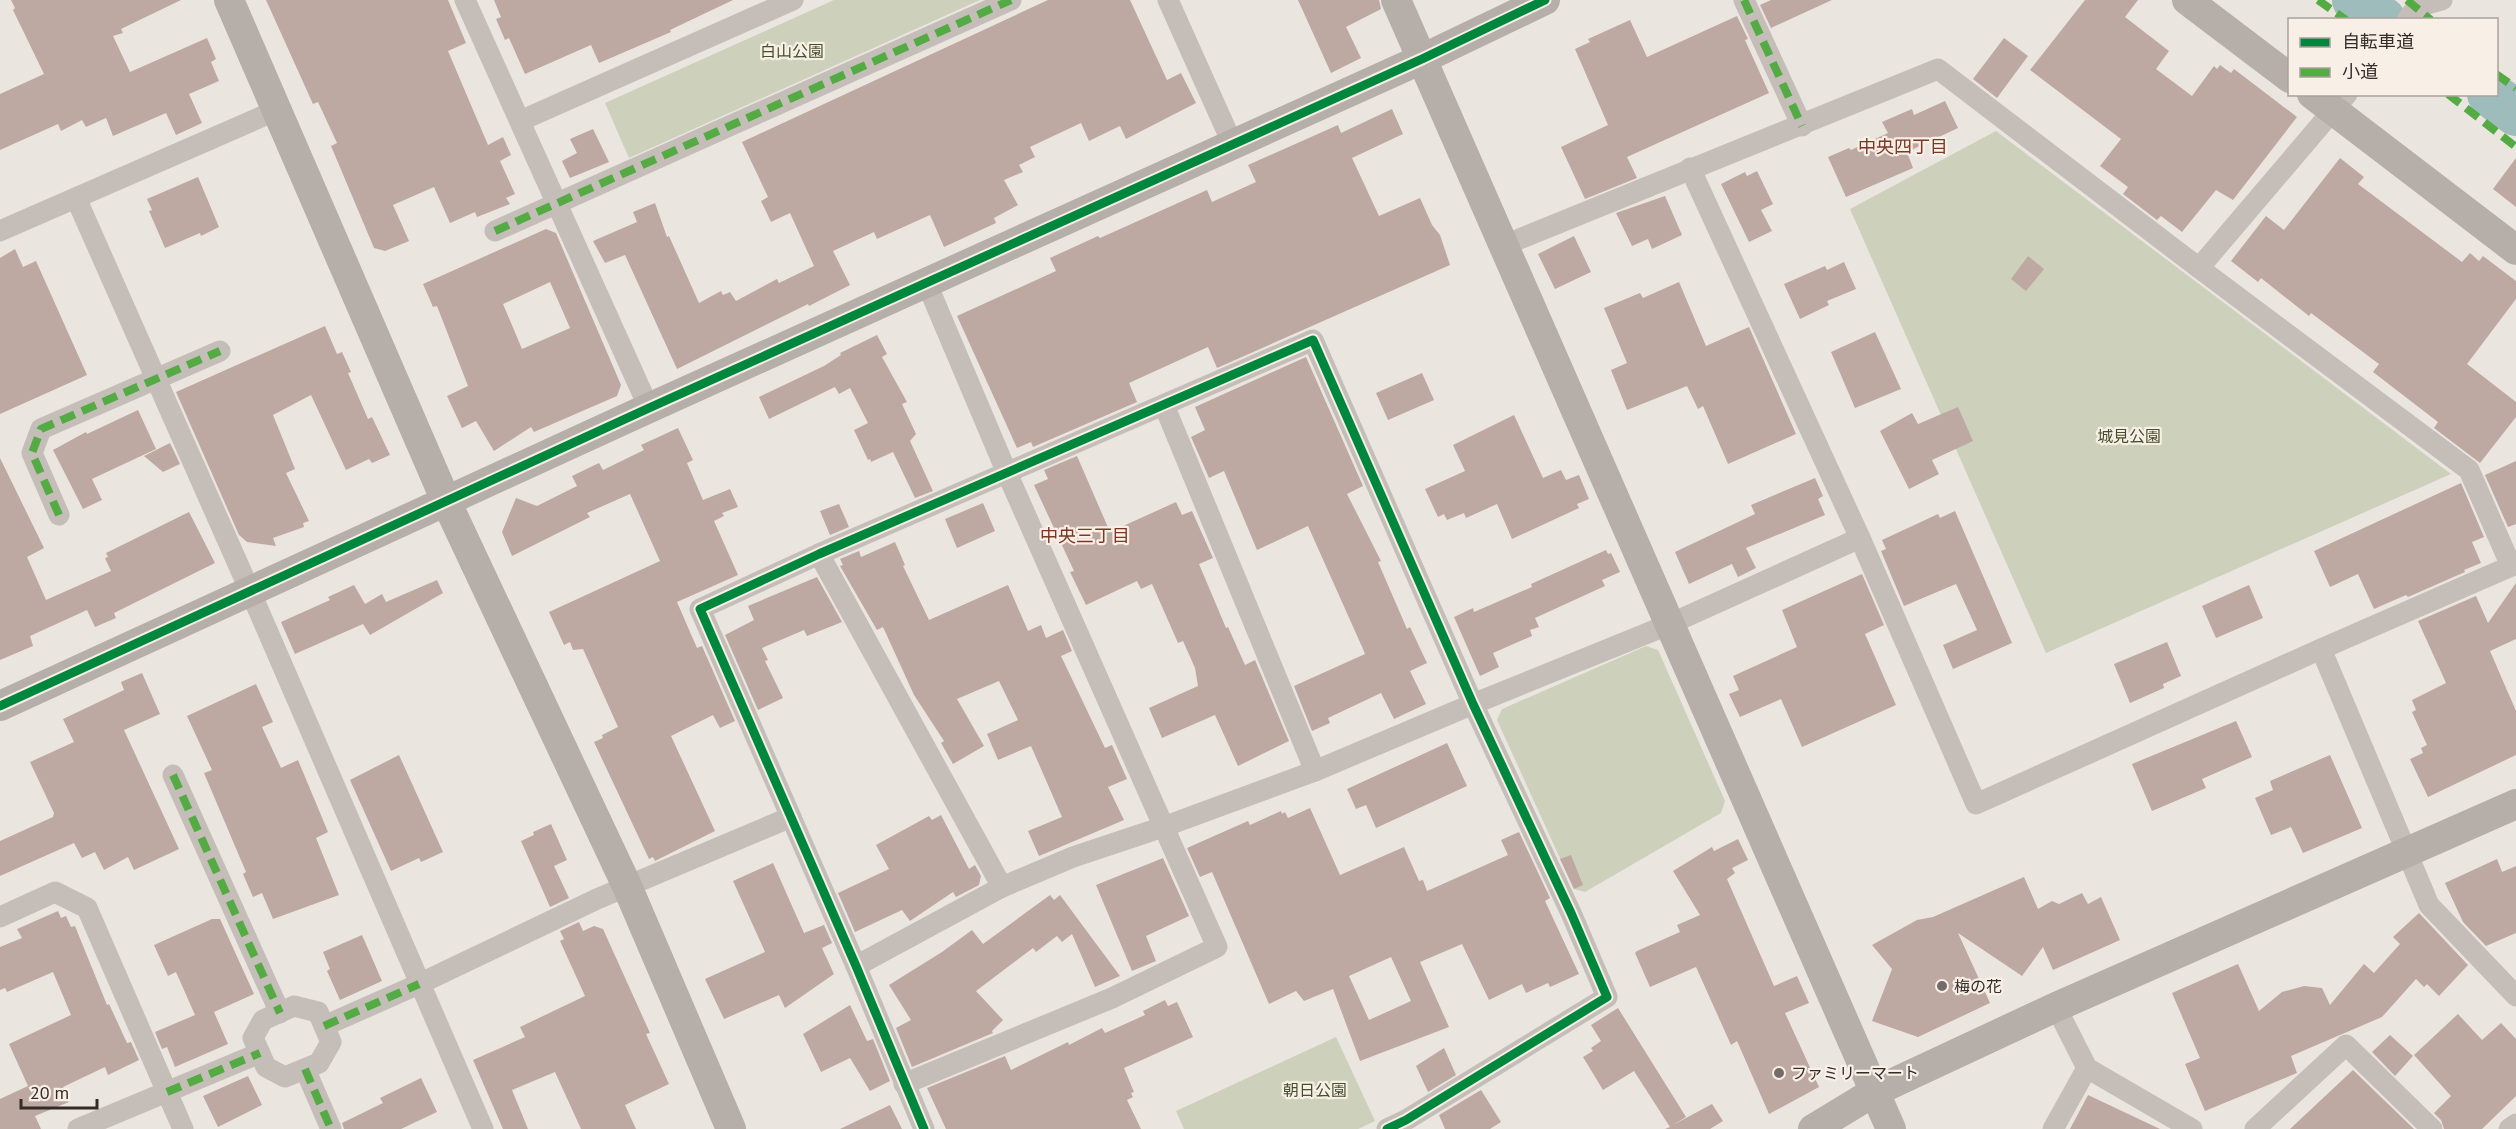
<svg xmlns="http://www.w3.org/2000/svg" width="2516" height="1129" font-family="'PT Sans','Noto Sans JP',sans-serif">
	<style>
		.green { fill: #cdd0bb }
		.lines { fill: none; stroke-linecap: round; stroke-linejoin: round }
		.river { stroke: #9dbcbb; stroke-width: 46 }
		.building { fill: #bda9a2; fill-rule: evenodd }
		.street { stroke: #c4bdb8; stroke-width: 21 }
		.secondary { stroke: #b5aea9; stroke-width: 30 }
		.quiet { stroke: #54ab44; stroke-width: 8; stroke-dasharray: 15 8; stroke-linecap: butt }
		.cycleway-casing { stroke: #f8efe7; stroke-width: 13 }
		.cycleway { stroke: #00873e; stroke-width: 9 }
		.poi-dot { fill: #746c68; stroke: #f8efe7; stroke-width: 2 }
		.labels { text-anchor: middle; stroke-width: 4.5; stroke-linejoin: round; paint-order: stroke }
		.park-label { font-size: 16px; fill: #45502d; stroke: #f8efe7 }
		.poi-label { font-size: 16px; fill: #342b27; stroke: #f8efe7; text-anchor: start }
		.neighbourhood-label { font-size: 18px; fill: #7d3726; stroke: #f8efe7 }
	</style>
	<rect width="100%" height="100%" fill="#ebe5e0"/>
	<!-- green -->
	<g class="green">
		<path d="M834,0h146l-351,158 -24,-55z"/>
		<path d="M1996,131l455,343 -405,179 -196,-444z"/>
		<path d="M1646,646l12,4 67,151 -4,12 -136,79 -11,-3 -77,-169 5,-11z"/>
		<path d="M1336,1037l39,84 -17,8h-174l-8,-18z"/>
	</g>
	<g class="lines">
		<!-- river -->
		<g class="river">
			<path d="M2355,0l28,20"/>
			<path d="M2490,94l26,19"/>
		</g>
	</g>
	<!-- building -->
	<g class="building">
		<path d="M11,0h170l-60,29 2,4 -10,3 17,36 77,-34 9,21 -5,3 8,19 -30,13 13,29 -26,12 -10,-22 -53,23 -7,-18 -20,9 -4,-7 -21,11 -3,-7 -58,26v-56l44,-20 -31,-64 2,-2z"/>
		<path d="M266,0h182l18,43 -18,8 40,94 15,-8 8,18 -11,6 15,33 -9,4 4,6 -33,13 -2,-5 -25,11 -16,-36 -41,18 16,36 -24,10 -11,-3 -43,-102 6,-3 -19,-41 -5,2z"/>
		<path d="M494,0h239l-63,30 1,2 -72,31 -8,-18 -66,29 -16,-36 -4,2 -9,-21 5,-2z"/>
		<path d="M1048,0h82l37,80 14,-7 15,30 -70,36 -6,-13 -31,15 -8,-18 -51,24 5,10 -16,8 4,7 -19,8 14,25 -24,13 2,5 -52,24 -14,-32 -53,24 -3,-7 -41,19 17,34 -41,21 -1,-2 -131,65 -52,-114 -20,8 -12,-22 44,-19 -4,-10 22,-9 12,34 2,-1 30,67 22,-12 2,4 7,-3 6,9 41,-22 2,4 35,-17 -24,-53 -19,9 -10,-21 7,-4 -26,-55z"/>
		<path d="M1298,0h81l2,9 -35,18 15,31 -30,15z"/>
		<path d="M1771,0h61l-61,28 -11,-23z"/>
		<path d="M2085,0h53l-13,17 44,34 -13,18 36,27 22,-30 3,3 3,-4 11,8 3,-4 63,48 -64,83 -17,-10 -34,42 -21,-16 -4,4 -34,-26 5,-7 -28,-21 21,-27 -91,-69z"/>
		<path d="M1737,16l11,23 -3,1 24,53 -142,64 10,21 -52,21 -24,-52 47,-22 -33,-76 15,-7 -2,-3 42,-19 17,37z"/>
		<path d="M2004,38l24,18 -31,42 -24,-19z"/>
		<path d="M1945,101l13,27 -51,24 6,16 -67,29 -18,-40 21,-9 2,2 37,-17 -6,-11 30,-13 2,6z"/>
		<path d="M1392,109l11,25 -51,24 27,58 41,-18 12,27 8,10 10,30 -233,103 -9,-21 -79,36 8,19 -104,45 -2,-5 -14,6 -60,-132 99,-45 -6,-13 48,-22 2,2 107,-48 5,12 44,-20 -8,-17 90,-40 3,8z"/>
		<path d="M593,129l16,33 -39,16 -8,-17 15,-8 -7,-14z"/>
		<path d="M2340,158l24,19 -6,7 104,78 8,-9 9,8 4,-5 33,25v18l-49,65 49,38v15l-36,46 -46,-35 4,-6 -65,-50 6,-8 -68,-51 -2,3 -48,-38 -3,4 -27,-21 35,-45 18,14z"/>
		<path d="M2516,158v49l-23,-18z"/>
		<path d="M1757,171l16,33 -12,6 11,21 -23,11 -28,-58 24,-12 2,4z"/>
		<path d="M198,177l21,50 -18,9 -1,-3 -35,15 -16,-37 3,-1 -5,-11z"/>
		<path d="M1665,196l17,39 -30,14 -4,-10 -16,7 -16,-33z"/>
		<path d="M546,229l10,4 65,152 -4,11 -83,36 -3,-5 -37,24 -18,-30 -14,7 -15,-32 21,-10 -31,-80 -4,1 -10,-23zM550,282l20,46 -48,21 -19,-45z"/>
		<path d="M1574,236l17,36 -36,17 -17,-35z"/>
		<path d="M15,249l8,18 13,-6 51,114 -87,39v-156z"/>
		<path d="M2028,256l16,13 -18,22 -15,-12z"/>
		<path d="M1844,262l12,27 -29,12 2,4 -29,14 -16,-35 41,-18 2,4z"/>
		<path d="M1679,282l27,64 43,-19 47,107 -68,30 -25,-58 -5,3 -11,-23 -60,24 -16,-40 16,-7 -23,-55 36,-15 3,5z"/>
		<path d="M325,326l12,28 5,-2 9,20 -3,1 20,46 4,-2 18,38 -18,8 -3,-4 -23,11 -35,-75 -38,20 22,54 -9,4 23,48 -6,2 1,4 -31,11 3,8 -29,-4 -8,-7 -63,-143z"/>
		<path d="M1875,332l26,57 -46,19 -24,-56z"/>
		<path d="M877,335l10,19 -5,3 25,45 -5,2 14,30 -6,7 23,50 -18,7 -22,-46 -22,10 -1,-3 -2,1 -14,-30 14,-7 -18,-35 -11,6 -4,-7 -66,32 -10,-22 65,-31 17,-11 -1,-2z"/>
		<path d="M1306,357l57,129 -16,8 34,67 -3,1 29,67 3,-2 17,36 -17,8 16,33 -32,15 -13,-26 -53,25 2,5 -18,8 -18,-45 71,-32 -2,-5 -55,-123 -51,24 -33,-79 -15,7 -18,-41 14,-7 -10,-23z"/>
		<path d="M1422,373l12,27 -46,20 -12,-27z"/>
		<path d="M1958,407l15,34 -41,19 7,14 -30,15 -29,-58 32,-18 6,11z"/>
		<path d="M138,410l18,39 -64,30 10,21 -19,9 -30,-59 33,-18 1,2z"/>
		<path d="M1514,415l29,63 18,-8 5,10 13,-5 10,24 -12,5 2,4 -67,31 -15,-35 -31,14 -2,-5 -17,7 -3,-6 -6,3 -13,-28 40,-18 -12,-26z"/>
		<path d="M678,428l15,32 -6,3 16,37 27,-11 8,18 -16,6 2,3 -10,5 24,54 -61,27 20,46 5,-2 33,75 -15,7 -7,-13 -42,21 44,95 -60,30 -2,-4 -4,2 -55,-117 9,-4 -1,-3 16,-8 -35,-78 -10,1 -3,-8 -6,3 -15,-33 111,-51 -30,-67 -43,19 3,4 -78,39 -10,-24 14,-34 21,8 40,-20 -5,-10 27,-13 4,7 41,-20 -3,-5z"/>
		<path d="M170,443l10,21 -17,8 -19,-16z"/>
		<path d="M1077,456l33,76 66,-30 6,13 10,-4 21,47 -14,6 27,64 2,-1 17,38 10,-5 34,81 -51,25 -23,-51 -53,23 -13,-30 49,-22 -3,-18 -12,-27 -5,2 -26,-59 -11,5 -4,-8 -51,24 -16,-33 4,-1 -40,-86 14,-6 -4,-9z"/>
		<path d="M0,458l44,90 -17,9 19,43 65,-29 -6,-13 3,-1 -2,-4 83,-41 26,51 -101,50 2,5 -21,9 -8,-17 -57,26 3,10 -33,14z"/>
		<path d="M2516,461v63l-8,3 -23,-52z"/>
		<path d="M1815,478l8,18 -5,3 7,16 -79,33 10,20 -18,9 -6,-13 -43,20 -14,-32 80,-38 -4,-9z"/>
		<path d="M2461,483l23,54 -12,5 9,21 -17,7 1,2 -57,25 -2,-2 -32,14 -16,-35 -28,13 -16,-36z"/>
		<path d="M983,503l12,28 -38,17 -12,-29z"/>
		<path d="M839,504l10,23 -19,8 -10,-24z"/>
		<path d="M1955,511l57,132 -59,26 -10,-24 34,-15 -21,-46 -52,22 -23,-55 5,-2 -4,-9 56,-26 2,4z"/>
		<path d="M895,542l10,23 -2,1 26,54 79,-35 20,46 13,-6 5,13 17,-8 9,21 -11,5 44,92 7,-3 15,34 -19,8 16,33 -85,36 -11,-25 34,-14 -31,-71 -33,14 -11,-26 31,-14 -19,-39 -42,18 27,47 -31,18 -12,-21 3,-2 -30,-46 -31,-68 -6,3 -37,-64 3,-1 -3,-6 19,-8 2,6z"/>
		<path d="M1606,550l2,4 3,-1 9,19 -18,8 3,6 -70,32 4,9 -9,3 2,6 -39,17 6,14 -19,9 -26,-59 19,-9 1,4 58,-25 -1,-3z"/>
		<path d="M1862,574l22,51 -19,9 31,71 -94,42 -21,-48 -41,18 -11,-23 10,-4 -6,-14 64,-29 -15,-37z"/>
		<path d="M817,577l25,45 -35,14 -3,-6 -42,18 6,12 -3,1 18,37 -25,12 -33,-75 29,-15 -6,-14z"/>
		<path d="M437,580l6,13 -73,42 -7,-11 -68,30 -14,-32 49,-22 -2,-3 26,-12 11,19 17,-10 4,8z"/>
		<path d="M2516,583v56l-26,12 26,60v44l-88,42 -18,-38 13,-6 -2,-5 6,-3 -15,-33 4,-2 -4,-10 34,-17 -28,-62 58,-25 12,27z"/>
		<path d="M2249,585l14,33 -47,20 -14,-32z"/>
		<path d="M2167,642l14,34 -18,8 1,4 -34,15 -16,-39z"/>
		<path d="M142,673l18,41 -36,16 55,119 -45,21 -6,-13 -24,13 -9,-18 -13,6 -8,-15 -74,33v-35l53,-24 1,-4 -24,-51 44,-20 -11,-23 61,-29 -3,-8z"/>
		<path d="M256,684l17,38 -11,5 19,41 17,-8 30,72 -12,6 23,57 -66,24 -11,-26 -9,4 -10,-23 3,-2 -42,-99 8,-3 -25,-54z"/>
		<path d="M2236,721l16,36 -50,22 4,9 -54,23 -20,-47z"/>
		<path d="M1447,743l20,43 -91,42 -10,-23 -10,4 -9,-20z"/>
		<path d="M399,755l44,97 -22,10 -2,-4 -28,13 -41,-91z"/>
		<path d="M2330,755l32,73 -59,25 -12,-26 -20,8 -16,-37 18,-8 -3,-9z"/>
		<path d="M1310,808l30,67 64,-28 15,34 4,-1 4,11 81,-36 -7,-15 18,-8 31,66 -5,3 34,73 -29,13 -2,-4 -22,10 -4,-9 -33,16 -27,-56 -42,18 29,65 -89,34 -27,-72 -29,12 -8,-10 -27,13 -57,-132 -12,5 -13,-29 61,-27 2,4 31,-14 1,3 3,-2 3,6zM1391,957l20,44 -42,19 -20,-44z"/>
		<path d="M941,815l28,54 6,-4 6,11 -2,9 -23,12 -3,-5 -43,29 -8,-11 -47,22 -17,-39 51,-24 -13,-24 53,-29 3,4z"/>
		<path d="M551,824l16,36 -13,6 15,32 -19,9 -29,-66 13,-6 -1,-3z"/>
		<path d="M1738,839l10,21 -16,8 3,5 -8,6 47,107 23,-10 12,27 -24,10 34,74 -50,27 -32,-73 -6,4 -35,-78 -46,20 -15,-34 2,-2 43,-19 -3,-7 23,-10 -27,-44 39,-24 2,4z"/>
		<path d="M1571,855l12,30 -9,4 -14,-30z"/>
		<path d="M1163,858l26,58 -43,20 10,25 -24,10 -36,-86z"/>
		<path d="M2497,859l5,13 14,-6v67l-30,13 -23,-24 -18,-39z"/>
		<path d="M773,863l31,70 20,-8 8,18 -10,5 12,26 -49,34 -6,-13 -55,24 -19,-40 60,-27 -32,-71z"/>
		<path d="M2024,877l14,32 14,-8 7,3 23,-11 6,11 13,-7 19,43 -67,30 -10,-23 -21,29 -64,-43 32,70 -72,34 -46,-16 20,-52 -20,-24 45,-25 16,-3z"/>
		<path d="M1050,895l4,5 6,-5 60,81 -25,11 -23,-53 -10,8 -5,-6 -21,16 -3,-4 -57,43 27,29 -11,11 1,2 -81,34 -16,-39 15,-8 -22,-35 53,-33 30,-22 11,14z"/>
		<path d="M58,911l3,7 5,-2 5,11 4,-1 32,79 2,-1 18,39 4,-1 8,18 -31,15 -3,-8 -42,20 6,15 -34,14 6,13h-41v-30l28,-13 -19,-42 62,-29 -18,-43 -46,20 -2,-4 -5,2v-43l22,-9 -5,-9z"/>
		<path d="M2419,913l49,52 -29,31 -12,-12 -3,3 -8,-8 -34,38 -91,39 6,17 -92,38 -20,-47 15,-6 -28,-65 66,-29 21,47 23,-19 22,-6 18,2 8,17 34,-41 10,9 26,-29 -7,-7z"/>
		<path d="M212,919h8l34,75 -40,18 14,32 -53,23 -8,-20 -5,2 -7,-17 40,-17 -19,-43 -8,4 -14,-31z"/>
		<path d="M579,922l4,9 11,-5 9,3 47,104 -4,1 23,50 -44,21 11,24h-55l-26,-57 -43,18 16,39h-25l-30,-69 52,-23 -5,-10 65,-31 -25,-55 4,-2 -4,-8z"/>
		<path d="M362,935l20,46 -42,19 -13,-29 3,-2 -7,-17z"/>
		<path d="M1165,1000l3,6 9,-4 16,35 -69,31 10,24 -3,1 2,4 -6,3 14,29h-195l-19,-41 78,-32 6,14 57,-28 1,3 33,-17 3,5 40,-18 -2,-4z"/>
		<path d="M850,1005l17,36 6,-2 17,42 -20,10 -20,-33 -29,14 -18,-38z"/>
		<path d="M1618,1008l68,109 -13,8 39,-21 11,17 -13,8h-45l5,-2 -36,-56 -31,19 -20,-33 10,-6 -2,-3 10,-7 -10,-16z"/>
		<path d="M2458,1014l24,26 19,-17 15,16v57l-34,33h-38l-3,-9 -7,-7 17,-17 -37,-41z"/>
		<path d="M2390,1035l23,21 -18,20 -23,-24z"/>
		<path d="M1444,1048l12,27 -28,17 -12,-26z"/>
		<path d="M2353,1070l61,59h-124z"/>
		<path d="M248,1076l14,29 -44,22 -15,-31z"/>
		<path d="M421,1078l16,34 -36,17h-57l-2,-6 41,-20 -3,-5z"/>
		<path d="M1481,1090l20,32 -11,7h-45l-6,-14z"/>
		<path d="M2088,1095l72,34h-90z"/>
		<path d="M890,1105l12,24h-62z"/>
	</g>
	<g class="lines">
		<!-- street -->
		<g class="street">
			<path d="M465,0l184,408"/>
			<path d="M1168,0l65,145"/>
			<path d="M1744,0l58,126"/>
			<path d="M2407,20l10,-13 25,-7"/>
			<path d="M520,121l273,-121"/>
			<path d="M1690,168l170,370 116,266 345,-155 195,-85"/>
			<path d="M76,198l185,418 222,513"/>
			<path d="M0,231l277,-121"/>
			<path d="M495,231l516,-231"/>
			<path d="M1502,246l436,-177 261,199 270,202 42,96"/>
			<path d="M2199,268l148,-174"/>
			<path d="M1164,405l151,366"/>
			<path d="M59,515l-27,-62 9,-24 179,-78"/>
			<path d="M819,554l183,333"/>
			<path d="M2321,649l108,256 87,91"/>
			<path d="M173,775l107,238"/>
			<path d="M0,917l55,-25 32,16 96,221"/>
			<path d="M856,966l146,-79 71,-30 90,-30 152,-56 158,-67 197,-80 190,-86"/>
			<path d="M294,1006l24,6 13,30 -12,21 -34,14 -19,-10 -13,-29 10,-18z"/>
			<path d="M2056,1007l31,61 105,61"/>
			<path d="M324,1026l95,-42 178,-85 194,-82"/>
			<path d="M305,1069l26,60"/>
			<path d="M904,1084l208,-86 105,-51 -210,-474 -80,-189"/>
			<path d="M78,1129l182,-76"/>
			<path d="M924,1129l-68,-163 -156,-357 119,-55 494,-214 160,364 98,209 36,84 -201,123 -19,9"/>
			<path d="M2053,1129l34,-61"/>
			<path d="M2255,1129l91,-84 86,84"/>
			<path d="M2509,1129l7,-5"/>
		</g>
		<!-- secondary -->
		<g class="secondary">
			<path d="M229,0l217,501 181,385 104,243"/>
			<path d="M1396,0l495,1129"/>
			<path d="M2187,0l103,78"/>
			<path d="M2312,94l204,156"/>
			<path d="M0,706l649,-298 773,-349 123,-59"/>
			<path d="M1813,1129l61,-37 182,-85 460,-203"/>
		</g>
		<!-- quiet -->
		<g class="quiet">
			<path d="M1744,0l58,126"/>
			<path d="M2318,0l28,20"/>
			<path d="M2407,0l24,20"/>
			<path d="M2496,74l20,14"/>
			<path d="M2448,94l68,53"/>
			<path d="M495,231l516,-231"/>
			<path d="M59,515l-27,-62 9,-24 179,-78"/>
			<path d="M173,775l107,238"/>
			<path d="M324,1026l95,-42"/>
			<path d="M305,1069l26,60"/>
			<path d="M167,1092l93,-39"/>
		</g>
		<defs>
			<g id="cycleway">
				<path d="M0,706l649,-298 773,-349 123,-59"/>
				<path d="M924,1129l-68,-163 -156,-357 119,-55 494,-214 160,364 98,209 36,84 -201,123 -19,9"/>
			</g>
		</defs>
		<!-- cycleway casing -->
		<use href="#cycleway" class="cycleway-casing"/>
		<!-- cycleway -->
		<use href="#cycleway" class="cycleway"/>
	</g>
	<!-- markers -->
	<g class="poi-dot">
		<circle cx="1942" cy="986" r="6"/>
		<circle cx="1779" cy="1073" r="6"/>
	</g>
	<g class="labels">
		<!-- park labels -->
		<g class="park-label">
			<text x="792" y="57">白山公園</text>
			<text x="2129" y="442">城見公園</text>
			<text x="1315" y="1096">朝日公園</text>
		</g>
		<!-- poi labels -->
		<g class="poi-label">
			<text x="1954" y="992">梅の花</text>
			<text x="1791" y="1079">ファミリーマート</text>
		</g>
		<!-- neighbourhood labels -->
		<g class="neighbourhood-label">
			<text x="1903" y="153">中央四丁目</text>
			<text x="1085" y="542">中央三丁目</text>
		</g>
	</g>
	<!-- legend -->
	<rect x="2288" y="18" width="210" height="78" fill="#f8efe7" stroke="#aaa19a" stroke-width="1.5"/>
	<rect x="2300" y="38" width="30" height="9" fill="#00873e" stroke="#aaa19a" stroke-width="1.5"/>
	<text x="2342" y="48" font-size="18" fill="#342b27">自転車道</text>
	<rect x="2300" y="68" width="30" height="9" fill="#54ab44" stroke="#aaa19a" stroke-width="1.5"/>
	<text x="2342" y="78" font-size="18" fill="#342b27">小道</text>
	<!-- scale -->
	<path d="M21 1099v9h76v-9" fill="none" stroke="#342b27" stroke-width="3"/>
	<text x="30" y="1099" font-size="18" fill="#342b27" stroke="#f8efe7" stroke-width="4.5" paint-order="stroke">20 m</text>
</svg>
